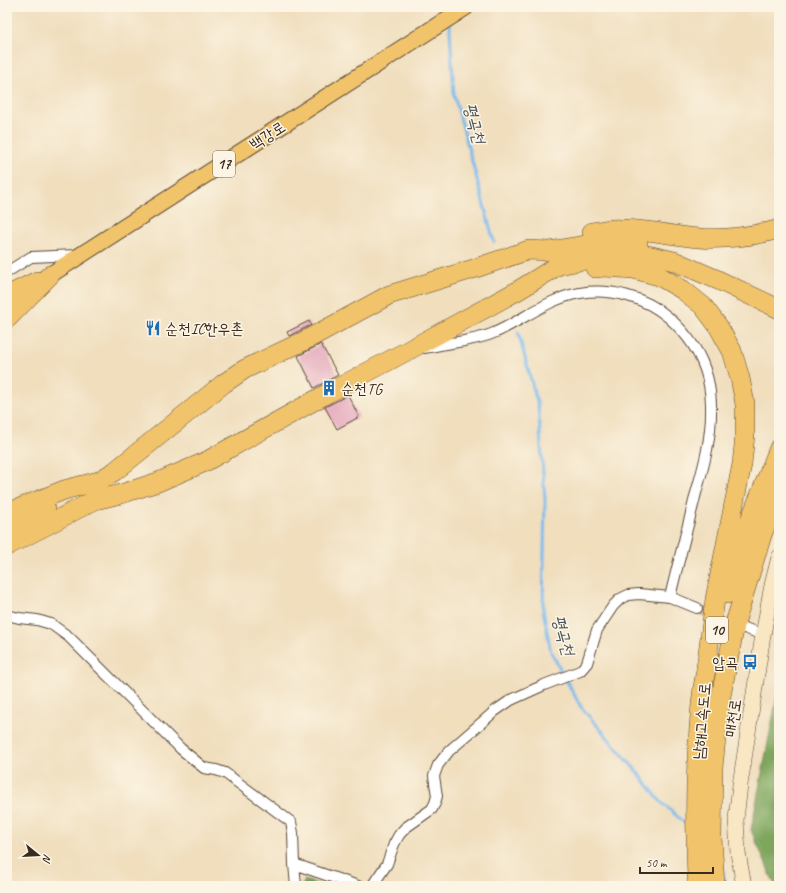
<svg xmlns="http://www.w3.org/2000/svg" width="786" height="893" font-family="Caveat,'Poor Story',sans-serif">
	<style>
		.forest { fill: #7ea65d; stroke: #5c683e }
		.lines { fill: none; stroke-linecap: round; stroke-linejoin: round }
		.stream { stroke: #78baee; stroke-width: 3 }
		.building { fill: #e29fb8 }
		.minor-tunnel { stroke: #ccba9d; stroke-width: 10; stroke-dasharray: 10 5; stroke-linecap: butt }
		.minor-casing { stroke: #564536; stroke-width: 12 }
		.secondary-casing { stroke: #564536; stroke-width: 16 }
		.primary-casing { stroke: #564536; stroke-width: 18 }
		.motorway-casing { stroke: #564536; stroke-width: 20 }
		.minor { stroke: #fff; stroke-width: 10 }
		.secondary { stroke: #f9e7c3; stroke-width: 15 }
		.primary { stroke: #f1c36a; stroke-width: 16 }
		.motorway { stroke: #f1c36a; stroke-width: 19 }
		.labels { text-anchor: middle; stroke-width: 3; stroke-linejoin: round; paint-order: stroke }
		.shield { fill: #fcf5e5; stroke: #75675a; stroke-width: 1 }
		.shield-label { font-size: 15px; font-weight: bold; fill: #3b2a1e }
		.street-label { font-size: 16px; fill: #3b2a1e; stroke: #fcf5e5 }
		.poi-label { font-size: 16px; fill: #3b2a1e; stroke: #fcf5e5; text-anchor: start }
		.water-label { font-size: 17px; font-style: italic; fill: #4d555c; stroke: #fcf5e5 }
	</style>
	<rect width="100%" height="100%" fill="#fcf5e5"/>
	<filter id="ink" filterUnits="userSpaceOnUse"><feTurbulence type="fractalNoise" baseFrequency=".025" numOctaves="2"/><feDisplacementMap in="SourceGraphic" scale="8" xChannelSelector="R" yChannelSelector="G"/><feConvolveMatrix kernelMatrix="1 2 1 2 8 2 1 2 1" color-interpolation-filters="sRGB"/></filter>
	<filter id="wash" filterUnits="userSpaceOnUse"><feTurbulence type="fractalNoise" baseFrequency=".012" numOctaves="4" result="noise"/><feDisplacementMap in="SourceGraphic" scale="16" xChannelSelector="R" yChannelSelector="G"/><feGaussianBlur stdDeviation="0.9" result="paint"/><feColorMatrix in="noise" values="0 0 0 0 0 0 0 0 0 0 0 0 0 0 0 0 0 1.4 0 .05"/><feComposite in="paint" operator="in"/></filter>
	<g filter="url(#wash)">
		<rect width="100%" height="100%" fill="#f0debd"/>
		<!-- forest -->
		<g class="forest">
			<path d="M779,686v200l-4,-1 -24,-55z"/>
			<path d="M305,880l17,6h-20z"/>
		</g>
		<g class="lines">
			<!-- stream -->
			<g class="stream">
				<path d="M450,23v7l4,65 40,147"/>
				<path d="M518,332l20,74 7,94 -2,110 8,42 30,55 59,68 20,26 29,26"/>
				<path d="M723,870l2,16"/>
			</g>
		</g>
		<g id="blocks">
			<!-- building -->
			<g class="building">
				<path d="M309,321l2,4 -22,11 -2,-4z"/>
				<path d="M321,344l17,31 -24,13 -16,-32z"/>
				<path d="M348,395l11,22 -22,12 -12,-22z"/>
			</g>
		</g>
	</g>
	<g filter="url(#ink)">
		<use href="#blocks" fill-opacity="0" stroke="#564536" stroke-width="1"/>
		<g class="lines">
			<!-- minor-tunnel -->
			<path class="minor-tunnel" d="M697,608l41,17"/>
			<defs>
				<g id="minor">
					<path d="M7,272l24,-15 46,-2"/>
					<path d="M425,348c13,-3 26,-5 39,-7 10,-2 22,-4 32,-9 27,-12 53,-34 84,-39 30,-5 65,4 88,24 43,37 49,80 39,133 -3,16 -8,32 -12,47 -8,33 -17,66 -25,100"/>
					<path d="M7,615l12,3 18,2 14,4 18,13 112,112 23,19 12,2 9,3 66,49 2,11 1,31"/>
					<path d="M742,627l21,8"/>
					<path d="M296,886l-2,-22 64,22"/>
					<path d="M372,886l15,-22 7,-20 5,-9 6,-7 27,-19 3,-6 2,-7 -3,-20 4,-11 11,-14 46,-40 16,-11 33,-15 36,-14 7,-8 10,-33 16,-24 7,-7 8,-4 11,-1 31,3 27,11"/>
				</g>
				<path id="secondary" d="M744,886l-6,-33 -2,-34 4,-34 23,-150 9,-50 7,-28"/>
				<path id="primary" d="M39,282l427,-275"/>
				<g id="motorway">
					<path d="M592,232c9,-1 19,-4 28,-3 27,0 53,7 79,9 25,2 56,-2 80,-9"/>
					<path d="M595,268l9,-1 30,2 25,7 24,14 20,16 15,20 14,25 8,27 5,26v31l-3,29 -27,135 -9,69"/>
					<path d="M7,296l30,-15"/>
					<path d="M7,319l43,-44"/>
					<path d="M7,513l57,-23 35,-9 16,-10 108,-87 22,-15 59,-28 85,-46 84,-26 56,-19 20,1 60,-10 29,2"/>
					<path d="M7,528l15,-6 24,-13"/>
					<path d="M7,546l88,-46 26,-6 37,-12 47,-20 123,-69 81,-43 108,-59 42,-26 53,-10 31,-1 31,7 44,19 61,29"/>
					<path d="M727,594l19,-64 33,-82"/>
					<path d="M698,886c-2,-16 -2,-33 -2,-49 -1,-32 0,-64 2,-95 2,-29 4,-58 11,-86"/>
					<path d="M715,886l-3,-49 1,-70 7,-66 16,-81 26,-85 17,-43"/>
				</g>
			</defs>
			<!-- minor casing -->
			<use href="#minor" class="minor-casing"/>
			<!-- secondary casing -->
			<use href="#secondary" class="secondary-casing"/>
			<!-- primary casing -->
			<use href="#primary" class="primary-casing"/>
			<!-- motorway casing -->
			<use href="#motorway" class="motorway-casing"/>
			<!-- minor -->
			<use href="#minor" class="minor"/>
			<!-- secondary -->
			<use href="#secondary" class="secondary"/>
			<!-- primary -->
			<use href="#primary" class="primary"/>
			<!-- motorway -->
			<use href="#motorway" class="motorway"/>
		</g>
	</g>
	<!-- icons -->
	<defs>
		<symbol id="restaurant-bare" viewBox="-9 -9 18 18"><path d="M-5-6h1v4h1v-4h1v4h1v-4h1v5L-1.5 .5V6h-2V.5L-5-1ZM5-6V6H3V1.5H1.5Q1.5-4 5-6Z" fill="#1f6fb2" stroke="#fcf5e5" stroke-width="2.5" paint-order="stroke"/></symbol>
		<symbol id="building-bare" viewBox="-9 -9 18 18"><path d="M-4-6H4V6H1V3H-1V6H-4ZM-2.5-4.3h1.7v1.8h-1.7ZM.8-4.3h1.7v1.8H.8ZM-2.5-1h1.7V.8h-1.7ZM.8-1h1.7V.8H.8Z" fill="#1f6fb2" stroke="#fcf5e5" stroke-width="2.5" paint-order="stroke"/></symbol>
		<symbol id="bus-bare" viewBox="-9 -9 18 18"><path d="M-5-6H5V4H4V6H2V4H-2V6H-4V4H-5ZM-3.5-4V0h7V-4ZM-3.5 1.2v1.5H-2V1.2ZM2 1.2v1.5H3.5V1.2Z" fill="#1f6fb2" stroke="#fcf5e5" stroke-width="2.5" paint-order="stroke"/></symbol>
	</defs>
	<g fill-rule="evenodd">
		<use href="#restaurant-bare" x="142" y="317" width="22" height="22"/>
		<use href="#building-bare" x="318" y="377" width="22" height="22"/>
		<use href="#bus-bare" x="739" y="651" width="22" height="22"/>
	</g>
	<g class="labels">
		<!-- shield labels -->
		<g class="shield">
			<rect x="213" y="151" width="22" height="26" rx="3"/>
			<rect x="706" y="617" width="22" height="26" rx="3"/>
		</g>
		<g class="shield-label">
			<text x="224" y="169">17</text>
			<text x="717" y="635">10</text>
		</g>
		<!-- street labels -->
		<g class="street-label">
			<text transform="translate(267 135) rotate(-33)" y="6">백강로</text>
			<text transform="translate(732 718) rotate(-81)" y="6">매천로</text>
			<text transform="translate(701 721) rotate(-85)" y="6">남해고속도로</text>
		</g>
		<!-- poi labels -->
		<g class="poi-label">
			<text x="165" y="334">순천IC한우촌</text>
			<text x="341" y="394">순천TG</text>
			<text x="738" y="668" text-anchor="end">압곡</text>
		</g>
		<!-- water labels -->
		<g class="water-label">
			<text transform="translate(475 123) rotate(75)" y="6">평곡천</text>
			<text transform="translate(564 635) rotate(74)" y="6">평곡천</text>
		</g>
	</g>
	<!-- margin -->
	<rect width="786" height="893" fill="none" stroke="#fcf5e5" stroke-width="24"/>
	<!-- north arrow -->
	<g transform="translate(38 855) rotate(108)" stroke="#fcf5e5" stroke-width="3" paint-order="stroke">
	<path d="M0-3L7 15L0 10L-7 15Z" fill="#3b2a1e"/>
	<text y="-6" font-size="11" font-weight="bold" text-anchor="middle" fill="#3b2a1e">N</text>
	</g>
	<!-- scale -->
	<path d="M640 867v6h73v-6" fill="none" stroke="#3b2a1e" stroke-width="2"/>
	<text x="646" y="867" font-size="12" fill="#3b2a1e" stroke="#fcf5e5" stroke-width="3" paint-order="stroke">50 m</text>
</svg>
